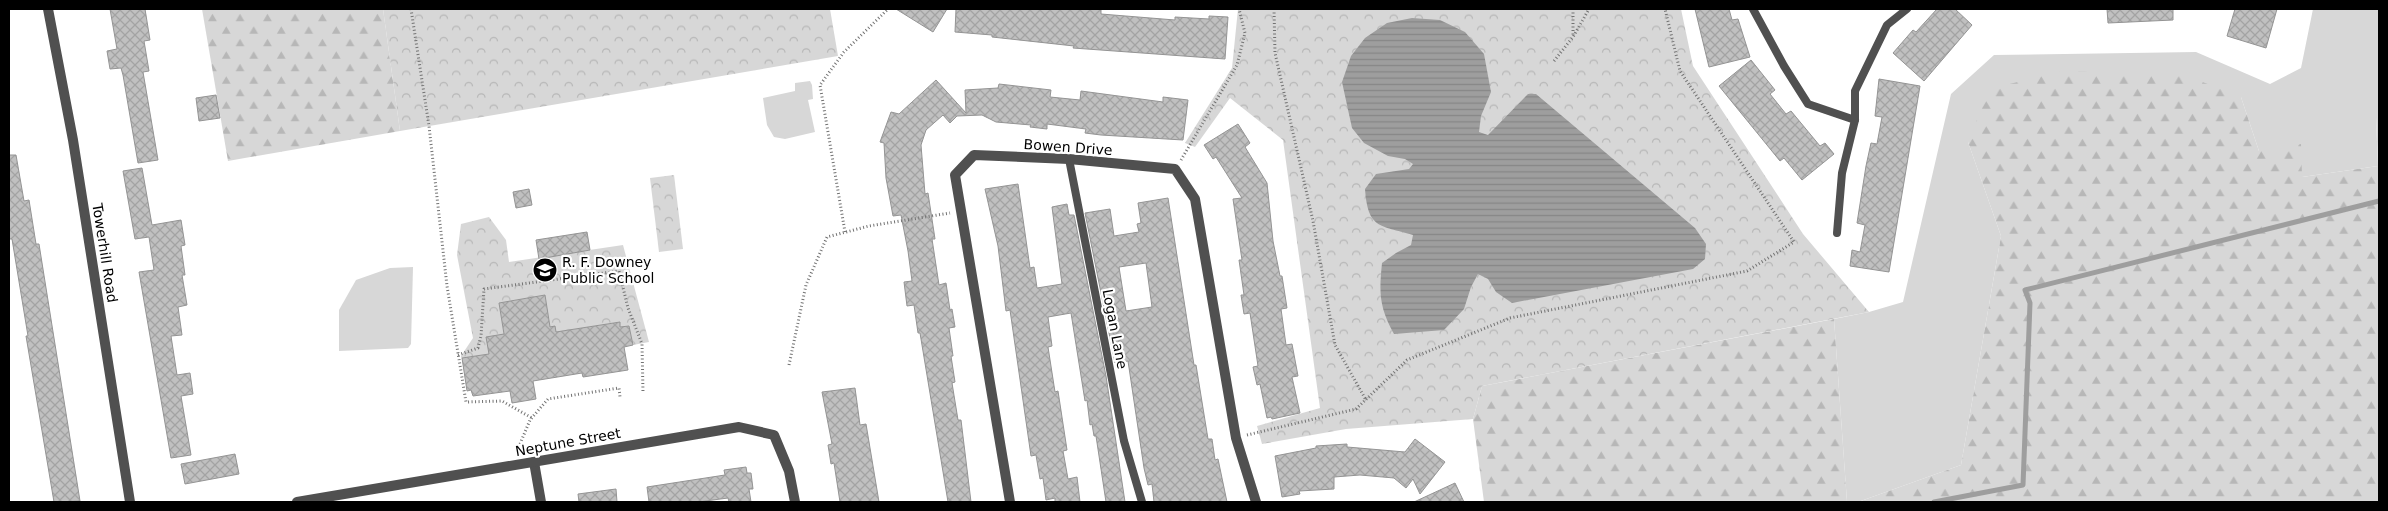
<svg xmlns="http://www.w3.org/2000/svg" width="2388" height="511" font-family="'DejaVu Sans',sans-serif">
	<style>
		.grass { fill: #d7d7d7 }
		.forest { fill: url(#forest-firs) }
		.park { fill: url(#park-crowns) }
		.water { fill: url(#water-rules) }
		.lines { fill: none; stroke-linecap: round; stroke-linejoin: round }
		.stream { stroke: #9e9e9e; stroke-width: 5 }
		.building { fill: url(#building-cross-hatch); stroke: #949494; fill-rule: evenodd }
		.path { stroke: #727272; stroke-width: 3; stroke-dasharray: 1 2.5; stroke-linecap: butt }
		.service { stroke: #505050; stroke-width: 8 }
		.minor { stroke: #505050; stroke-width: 10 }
		.tertiary { stroke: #505050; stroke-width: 10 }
		.labels { text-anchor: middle; stroke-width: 4.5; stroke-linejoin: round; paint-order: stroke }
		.street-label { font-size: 14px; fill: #000; stroke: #fff }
		.poi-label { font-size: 14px; fill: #000; stroke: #fff; text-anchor: start }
	</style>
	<defs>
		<pattern id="forest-firs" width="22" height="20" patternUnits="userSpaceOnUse" patternTransform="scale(1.25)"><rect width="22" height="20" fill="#d7d7d7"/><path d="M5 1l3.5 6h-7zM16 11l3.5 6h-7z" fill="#b7b7b7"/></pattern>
		<pattern id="park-crowns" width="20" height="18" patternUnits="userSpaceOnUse" patternTransform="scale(1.25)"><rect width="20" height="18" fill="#d7d7d7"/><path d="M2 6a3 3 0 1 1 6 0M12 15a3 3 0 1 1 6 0" fill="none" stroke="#b7b7b7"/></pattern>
		<pattern id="water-rules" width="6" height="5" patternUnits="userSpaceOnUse" patternTransform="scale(1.25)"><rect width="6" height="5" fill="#9e9e9e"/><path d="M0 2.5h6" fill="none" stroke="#868686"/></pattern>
		<pattern id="building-cross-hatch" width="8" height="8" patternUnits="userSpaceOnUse" patternTransform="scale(1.25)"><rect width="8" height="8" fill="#c0c0c0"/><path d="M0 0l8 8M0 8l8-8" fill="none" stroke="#a3a3a3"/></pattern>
	</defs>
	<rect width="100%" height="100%" fill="#fff"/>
	<!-- grass -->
	<g class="grass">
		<path d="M2313,9h66v107l-3,2 2,48 -76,11 -43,-26 -18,-54 -273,45 33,94 -40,229 -103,37h-11l-13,-183 35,-7 34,-10 48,-208 43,-39 202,-3 74,32 31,-16z"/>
		<path d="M810,81l2,4 1,14 -5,1 7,32 -30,7 -11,-2 -7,-12 -4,-27 32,-7v-8z"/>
		<path d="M413,267l-2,77 -3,4 -69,3v-41l17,-30 34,-12z"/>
	</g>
	<!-- forest -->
	<g class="forest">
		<path d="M202,9h181l17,122 -172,30z"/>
		<path d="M2063,71l119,3 59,23 18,54 42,-7 1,33 76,-11 -2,-49 3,-1v386h-521l103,-37 40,-229 -33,-94 21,-53z"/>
		<path d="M1834,319l13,183h-363l-11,-83 9,-33z"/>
	</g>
	<!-- park -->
	<g class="park">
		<path d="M383,9h447l8,47 -438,75z"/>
		<path d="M1238,9h443l12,57 110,168 66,78 -387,74 -9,33 -127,10 -84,15 -5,-18 63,-18 -37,-268 -53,-42 -35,49 -10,-4 47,-75z"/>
		<path d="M674,175l9,74 -24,3 -9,-74z"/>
		<path d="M489,217l17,23 3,22 114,-17 26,97 -16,3 -4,-19 -9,1 -1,-5 -63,10 -6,-5 -5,-32 -46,8 5,31 -15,20 -28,4v-2l12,-18 -16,-83 4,-31z"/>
	</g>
	<!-- water -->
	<path class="water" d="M1412,18l28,2 25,12 19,22 7,38 -10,24 -2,16 9,3 40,-41h8l159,134 11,16 -1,15 -12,10 -181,34 -16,-11 -8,-13 -10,-5 -7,13 -7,22 -20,21 -50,4c-15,-27 -15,-41 -12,-71l14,-10 15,-8 2,-10c-34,-10 -45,-6 -48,-46l11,-15 33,-5 4,-5 -8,-5 -17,-3 -24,-13 -12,-15 -10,-46 9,-26 14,-18 22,-15z"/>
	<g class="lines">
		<!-- stream -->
		<path class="stream" d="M1934,502l89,-17 7,-182 -5,-13 354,-89"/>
	</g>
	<!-- building -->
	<g class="building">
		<path d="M110,9h35l5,31 -6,1 5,30 -6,1 15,88 -20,3 -15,-88 -2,-7 -11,1 -3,-18 10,-2z"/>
		<path d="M896,9h51l-14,23z"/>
		<path d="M956,9h145v5l74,6v-3l34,2v-3l19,1 -3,42 -152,-11 1,-2 -82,-9v-2l-37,-3z"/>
		<path d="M1695,9h34l3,11 6,-1 12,38 -41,10z"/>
		<path d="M1937,9h18l17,16 -48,56 -31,-28 20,-23 3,2z"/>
		<path d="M2107,9h66v11l-65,3z"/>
		<path d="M2235,9h42l-11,39 -39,-12z"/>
		<path d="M1751,60l24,30 -5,4 16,20 5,-3 29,35 5,-3 9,11 -32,26 -18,-22 -4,3 -61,-75z"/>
		<path d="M1879,79l41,7 -31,186 -39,-6 2,-16 8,2 5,-27 -8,-2 9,-57 5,-23 6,1 5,-27 -7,-1z"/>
		<path d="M936,80l30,33 -1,-23 33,-2 1,-4 52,6 -1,7 30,3 1,-9 82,11v-5l25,3 -5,40 -82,-5 -16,-2 1,-4 -39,-5v5l-17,-2 1,-2 -35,-3 -14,-7 -25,1 -7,7 -7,-8 -17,15 -5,15 4,49 3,-1 7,46h-3l7,46 7,-2 4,27 2,-1 3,18 -6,1 4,28h-2l4,26 -3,1 6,37h3l10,82h-23l-28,-169h-2l-4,-28 -7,1 -3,-24 8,-1 -4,-30 -7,-36 -8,1 -7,-38 -2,-35 -4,-1 11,-30 8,2z"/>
		<path d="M216,95l4,23 -21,3 -3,-23z"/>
		<path d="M1238,124l12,19 -5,4 22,36 6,58 7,35h2l5,32 -6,1 5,36 6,-1 6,32 -6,1 8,36 -28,6 -1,-2 -4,1 -7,-34 -3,1 -4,-18 5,-1 -8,-53 -6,1 -3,-19h3l-5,-35h3l-9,-61 9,-1 -26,-41 -3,2 -9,-14z"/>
		<path d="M9,155h7l8,46 5,-1 7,44h3l41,257 -26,1 -28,-166h2l-16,-97h-3z"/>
		<path d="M142,168l10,57 29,-5 4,25 -4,1 4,29h-3l5,30 -9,2 4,28 -11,1 6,39 13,-2 3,21 -12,2 10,59 -20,3 -32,-186 15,-2 -5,-33 -14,2 -12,-68z"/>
		<path d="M1018,184l12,84 4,-1 3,21 25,-4 -10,-77 15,-3 2,11h5l32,161 19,126h-19l-10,-66h-2l-2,-12 -2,1 -3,-25 -2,1 -14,-88 -23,4 4,29 -4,1 7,45 3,-1 9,59 -4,1 5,28 9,-2 3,25h-25v-4l-9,2 -3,-22 -3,1 -4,-24 -5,1 -21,-146 -4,1 -8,-65 -13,-57z"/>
		<path d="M529,189l3,16 -16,3 -3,-16z"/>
		<path d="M1168,198l26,167h2l12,74h4l3,21 3,-1 9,43h-73l-2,-18 -4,1 -4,-17 -16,-107 -13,2 -30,-150 25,-4 4,27 25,-4 -2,-8 4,-1 -3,-20zM1146,263l6,44 -26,4 -7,-44z"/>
		<path d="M587,232l3,18 -51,9 -3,-19z"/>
		<path d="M545,295l5,32 5,-1 1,6 64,-10v5l9,-1 4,19 -9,2 4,23 -45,7 -1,-4 -49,8 3,18 -24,4 -2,-12 -37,5 -2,-6 -4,1 -5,-33 27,-4 -3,-17 18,-3 -5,-31z"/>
		<path d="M855,388l5,37 6,-1 13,78h-39l-6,-39 -3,1 -3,-19 4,-1 -10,-52z"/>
		<path d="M1415,439l30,23 -25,32 -7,-15 -7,9 -12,-10 -34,-3 -26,2v12l-35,2 1,3 -18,3 -7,-41 41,-8v-2l31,-2v3l58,5z"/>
		<path d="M235,454l4,20 -54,10 -4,-20z"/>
		<path d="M746,467l1,6h4l2,16h-4l2,13h-22l-1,-4 -30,4h-49l-2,-15 78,-12 -1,-5z"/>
		<path d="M1455,483l9,19h-50z"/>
		<path d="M616,489l1,13h-38l-1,-8z"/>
	</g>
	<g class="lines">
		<!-- path -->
		<g class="path">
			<path d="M411,9l18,117 18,160 19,116 36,-1 30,17"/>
			<path d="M1274,9l1,44 38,168 22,124 31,55"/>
			<path d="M1573,9v27"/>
			<path d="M1554,61l19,-24 16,-28"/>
			<path d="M1181,160l56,-95 8,-32 -6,-24"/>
			<path d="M845,232l-25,-147 24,-33 44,-43"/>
			<path d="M458,355l20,-7 3,-12 3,-47 135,-18 9,37 14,36 1,49"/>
			<path d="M789,365l17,-80 21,-48 42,-11 81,-13"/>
			<path d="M1247,435l109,-26 51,-49 103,-42 237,-47 47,-29 -114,-171 -15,-62"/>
			<path d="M520,444l10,-24 18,-21 71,-11 1,9"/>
		</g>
		<!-- service -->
		<g class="service">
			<path d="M1753,9l31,57 24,38 47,16"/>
			<path d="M1069,159l55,282 18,61"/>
			<path d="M1837,233l5,-60 13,-53v-29l32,-66 20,-16"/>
		</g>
		<!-- minor -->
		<g class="minor">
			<path d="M534,462l7,40"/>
			<path d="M297,502l442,-75 35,8 15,36 6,31"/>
			<path d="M1010,502l-55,-327 19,-20 95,4 106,10 20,30 41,239 20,64"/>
		</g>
		<!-- tertiary -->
		<path class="tertiary" d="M48,9l25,131 57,362"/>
	</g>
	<!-- icons -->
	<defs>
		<symbol id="school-disc" viewBox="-11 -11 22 22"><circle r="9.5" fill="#000" stroke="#fff"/><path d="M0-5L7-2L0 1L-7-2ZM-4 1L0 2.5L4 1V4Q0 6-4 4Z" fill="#fff"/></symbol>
	</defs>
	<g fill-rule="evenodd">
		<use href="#school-disc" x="531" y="256" width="28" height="28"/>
	</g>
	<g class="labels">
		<!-- street labels -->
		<g class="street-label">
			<text transform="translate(1068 147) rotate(4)" y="5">Bowen Drive</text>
			<text transform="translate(105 253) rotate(81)" y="5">Towerhill Road</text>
			<text transform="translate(1115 329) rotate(79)" y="5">Logan Lane</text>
			<text transform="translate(568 442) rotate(-10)" y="5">Neptune Street</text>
		</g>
		<!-- poi labels -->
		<g class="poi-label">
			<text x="562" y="267">R. F. Downey<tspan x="562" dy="16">Public School</tspan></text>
		</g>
	</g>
	<!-- border -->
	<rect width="2388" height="511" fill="none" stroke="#000000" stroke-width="20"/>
</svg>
